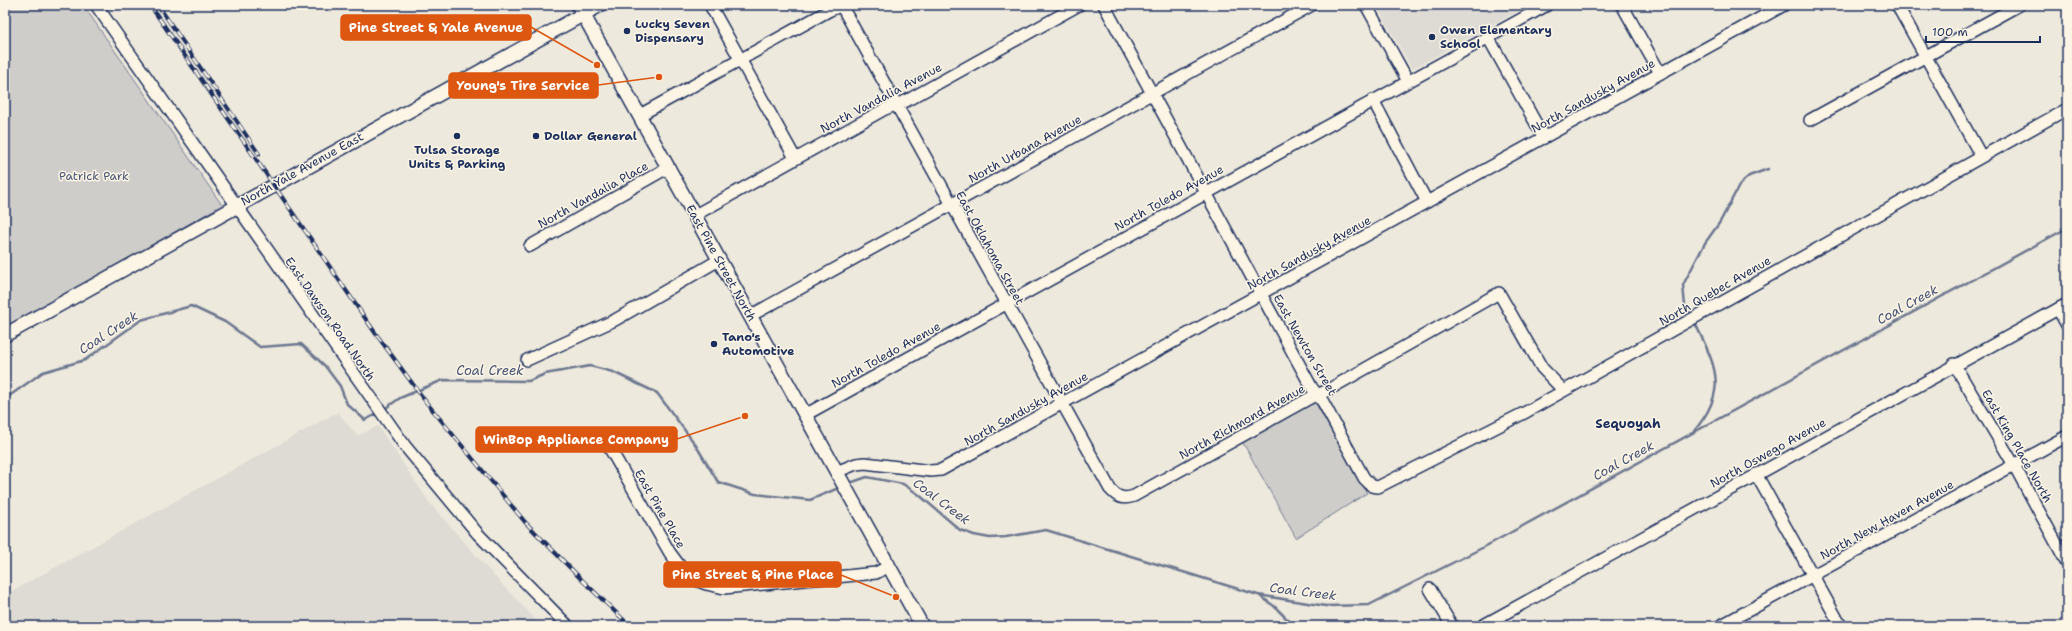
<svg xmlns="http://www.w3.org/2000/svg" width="2072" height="631" font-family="'Shantell Sans',sans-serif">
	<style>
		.built { fill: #dedbd4 }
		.green { fill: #cfcdca; stroke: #757e94 }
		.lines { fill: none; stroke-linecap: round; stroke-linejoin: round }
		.stream { stroke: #6c778f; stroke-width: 2.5 }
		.minor-casing { stroke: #1b2f5e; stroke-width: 14 }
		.major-casing { stroke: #1b2f5e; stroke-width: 16 }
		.minor { stroke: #fcf5e5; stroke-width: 11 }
		.major { stroke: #fcf5e5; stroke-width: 13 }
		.rail-casing { stroke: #1b2f5e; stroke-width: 4 }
		.rail { stroke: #fcf5e5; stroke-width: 2.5; stroke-dasharray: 8; stroke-linecap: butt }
		.poi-dot { fill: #1b2f5e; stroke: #fcf5e5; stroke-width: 1.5 }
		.labels { text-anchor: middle; stroke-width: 3; stroke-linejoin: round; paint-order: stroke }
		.poi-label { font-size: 12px; font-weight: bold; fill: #1b2f5e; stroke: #fcf5e5; text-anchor: start }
		.street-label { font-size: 12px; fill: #1b2f5e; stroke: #fcf5e5 }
		.park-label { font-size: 12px; fill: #485679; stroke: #fcf5e5 }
		.water-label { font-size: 13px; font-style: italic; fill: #445376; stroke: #fcf5e5 }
		.neighbourhood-label { font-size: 13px; font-weight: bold; fill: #1b2f5e; stroke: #fcf5e5 }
		.leader { fill: none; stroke: #de5710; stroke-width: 1.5 }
		.callout-dot { fill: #de5710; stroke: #fcf5e5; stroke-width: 1.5 }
		.callout { fill: #de5710; stroke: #de5710; stroke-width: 1.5 }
		.callout-label { font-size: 13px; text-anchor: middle; font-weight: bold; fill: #fff }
	</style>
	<rect width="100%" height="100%" fill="#eee9dd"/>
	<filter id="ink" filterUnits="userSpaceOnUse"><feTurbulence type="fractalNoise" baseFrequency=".025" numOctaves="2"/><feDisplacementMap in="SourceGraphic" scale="8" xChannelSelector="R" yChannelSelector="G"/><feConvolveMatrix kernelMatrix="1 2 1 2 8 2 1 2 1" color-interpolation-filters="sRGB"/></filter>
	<g filter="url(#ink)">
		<!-- built -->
		<g class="built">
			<path d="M1376,5h153l-117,64z"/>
			<path d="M338,412l19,24 21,-10 51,76 65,74 48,50h-537v-31z"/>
		</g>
		<!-- green -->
		<g class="green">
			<path d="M5,5h78l139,200 -217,124z"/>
			<path d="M1315,402l52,91 -71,45 -54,-97z"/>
		</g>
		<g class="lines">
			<!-- stream -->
			<g class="stream">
				<path d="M1692,316l-7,-10 -2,-21 22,-42 15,-21 20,-38 9,-8 19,-7"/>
				<path d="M1694,321c21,44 36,68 0,110"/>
				<path d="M5,399l38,-27 42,-12 56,-40 50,-14 34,16 35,25 41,-3 24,22 15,20 7,18 18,16 14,-7"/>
				<path d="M383,410l17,-12 43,-18 86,1 16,-7 45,-8 23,6 44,21 38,51 23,38 37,12 55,6 31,-13"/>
				<path d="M847,484l20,-7 36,7 15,10 42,36 14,5 16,3 16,-1 40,-7 212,65 68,11 43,-1 117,-59 581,-318"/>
				<path d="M1260,596l14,10 20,20"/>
			</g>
			<defs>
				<g id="minor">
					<path d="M96,5l309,441 73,88 90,92"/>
					<path d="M710,5l85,153"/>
					<path d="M841,5l269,484c7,8 13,11 24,7l176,-98 16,-7 173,-98 43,75 21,22"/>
					<path d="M1104,5l208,383 11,14 41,76 8,8 6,1 148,-75 541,-303"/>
					<path d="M1366,5l42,76"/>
					<path d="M1622,5l38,68"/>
					<path d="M1897,5l84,151"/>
					<path d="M1488,37l56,101"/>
					<path d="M1373,100l54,102"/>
					<path d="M640,115l190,-105 13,-5"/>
					<path d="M1810,120l209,-115"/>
					<path d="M695,215l190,-106 21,-8 173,-96"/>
					<path d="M530,246l139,-79"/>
					<path d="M2058,309l9,16"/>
					<path d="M750,316l562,-311"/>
					<path d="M527,360l88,-40 104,-60"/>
					<path d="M1954,364l60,101 53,98"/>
					<path d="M805,415l742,-410"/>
					<path d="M605,440l65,113 12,16 9,9 15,6 18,4 152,-15 13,-7"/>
					<path d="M836,472l20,-8 9,-1 66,8 10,-1 843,-465"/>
					<path d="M1756,474l85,152"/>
					<path d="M1430,589l22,37"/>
					<path d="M1482,626l585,-322"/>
					<path d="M1720,626l347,-190"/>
				</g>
				<g id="major">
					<path d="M578,5l344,621"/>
					<path d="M5,335l595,-330"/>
				</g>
			</defs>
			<!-- minor casing -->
			<use href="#minor" class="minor-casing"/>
			<!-- major casing -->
			<use href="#major" class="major-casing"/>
			<!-- minor -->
			<use href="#minor" class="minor"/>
			<!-- major -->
			<use href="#major" class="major"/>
			<defs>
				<g id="rail">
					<path d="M150,5l226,329 50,68 99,120 58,59 47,45"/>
					<path d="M158,5l101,149"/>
				</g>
			</defs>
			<!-- rail casing -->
			<use href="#rail" class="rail-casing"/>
			<!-- rail -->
			<use href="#rail" class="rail"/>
		</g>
	</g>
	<!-- markers -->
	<g class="poi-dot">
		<circle cx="627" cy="31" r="4"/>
		<circle cx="1432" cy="37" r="4"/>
		<circle cx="457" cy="136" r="4"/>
		<circle cx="536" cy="136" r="4"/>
		<circle cx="714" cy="344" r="4"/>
	</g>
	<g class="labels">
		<!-- poi labels -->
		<g class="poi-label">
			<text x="635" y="28">Lucky Seven<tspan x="635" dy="14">Dispensary</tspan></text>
			<text x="1440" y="34">Owen Elementary<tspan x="1440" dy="14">School</tspan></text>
			<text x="544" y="140">Dollar General</text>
			<text x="457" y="154" text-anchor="middle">Tulsa Storage<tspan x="457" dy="14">Units &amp; Parking</tspan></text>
			<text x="722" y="341">Tano's<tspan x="722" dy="14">Automotive</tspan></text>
		</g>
		<!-- street labels -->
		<g class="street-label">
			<text transform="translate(1593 96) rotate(-29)" y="4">North Sandusky Avenue</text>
			<text transform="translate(881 98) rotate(-28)" y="4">North Vandalia Avenue</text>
			<text transform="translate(1025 149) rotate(-29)" y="4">North Urbana Avenue</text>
			<text transform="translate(302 169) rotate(-29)" y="4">North Yale Avenue East</text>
			<text transform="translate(593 195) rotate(-29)" y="4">North Vandalia Place</text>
			<text transform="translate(1169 198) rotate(-29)" y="4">North Toledo Avenue</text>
			<text transform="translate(990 248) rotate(61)" y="4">East Oklahoma Street</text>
			<text transform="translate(1309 253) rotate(-29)" y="4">North Sandusky Avenue</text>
			<text transform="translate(721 263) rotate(61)" y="4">East Pine Street North</text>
			<text transform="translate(1715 291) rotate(-30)" y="4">North Quebec Avenue</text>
			<text transform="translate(330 319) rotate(55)" y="4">East Dawson Road North</text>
			<text transform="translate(1305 345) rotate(60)" y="4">East Newton Street</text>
			<text transform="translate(886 355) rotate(-29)" y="4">North Toledo Avenue</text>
			<text transform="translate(1026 409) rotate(-29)" y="4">North Sandusky Avenue</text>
			<text transform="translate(1242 422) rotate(-29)" y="4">North Richmond Avenue</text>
			<text transform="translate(2017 446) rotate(60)" y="4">East King Place North</text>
			<text transform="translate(1768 453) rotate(-29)" y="4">North Oswego Avenue</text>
			<text transform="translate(660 509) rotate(60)" y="4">East Pine Place</text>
			<text transform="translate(1887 520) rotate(-29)" y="4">North New Haven Avenue</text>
		</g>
		<!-- park labels -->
		<g class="park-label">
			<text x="94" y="180">Patrick Park</text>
		</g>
		<!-- water labels -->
		<g class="water-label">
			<text transform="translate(1907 304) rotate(-29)" y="5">Coal Creek</text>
			<text transform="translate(108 332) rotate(-33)" y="5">Coal Creek</text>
			<text x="490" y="375">Coal Creek</text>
			<text transform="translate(1623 460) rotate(-29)" y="5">Coal Creek</text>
			<text transform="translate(942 501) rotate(37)" y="5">Coal Creek</text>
			<text transform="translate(1303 591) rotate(7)" y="5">Coal Creek</text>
		</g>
		<!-- neighbourhood labels -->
		<g class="neighbourhood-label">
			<text x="1628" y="428">Sequoyah</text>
		</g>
	</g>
	<!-- callouts -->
	<path class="leader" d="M597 65L531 27M659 77L598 85M745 416L677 439M896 597L841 575"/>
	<g class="callout-dot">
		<circle cx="597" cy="65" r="4"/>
		<circle cx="659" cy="77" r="4"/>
		<circle cx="745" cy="416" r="4"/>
		<circle cx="896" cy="597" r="4"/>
	</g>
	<g class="callout">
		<rect x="341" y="15" width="190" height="25" rx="4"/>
		<rect x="449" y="73" width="149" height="25" rx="4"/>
		<rect x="476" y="427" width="201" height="25" rx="4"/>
		<rect x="664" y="562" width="177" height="25" rx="4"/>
	</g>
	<g class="callout-label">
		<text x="436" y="32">Pine Street &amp; Yale Avenue</text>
		<text x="523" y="90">Young's Tire Service</text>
		<text x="576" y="444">WinBop Appliance Company</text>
		<text x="753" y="579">Pine Street &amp; Pine Place</text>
	</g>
	<!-- margin -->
	<rect width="2072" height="631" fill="none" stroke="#fcf5e5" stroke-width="20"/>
	<rect x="10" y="10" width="2052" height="611" fill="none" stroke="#1b2f5e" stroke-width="1.5" filter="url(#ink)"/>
	<!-- scale -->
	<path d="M1926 36v6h114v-6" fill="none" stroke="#1b2f5e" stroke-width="2"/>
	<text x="1932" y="36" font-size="12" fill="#1b2f5e" stroke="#fcf5e5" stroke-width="3" paint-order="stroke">100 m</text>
</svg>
